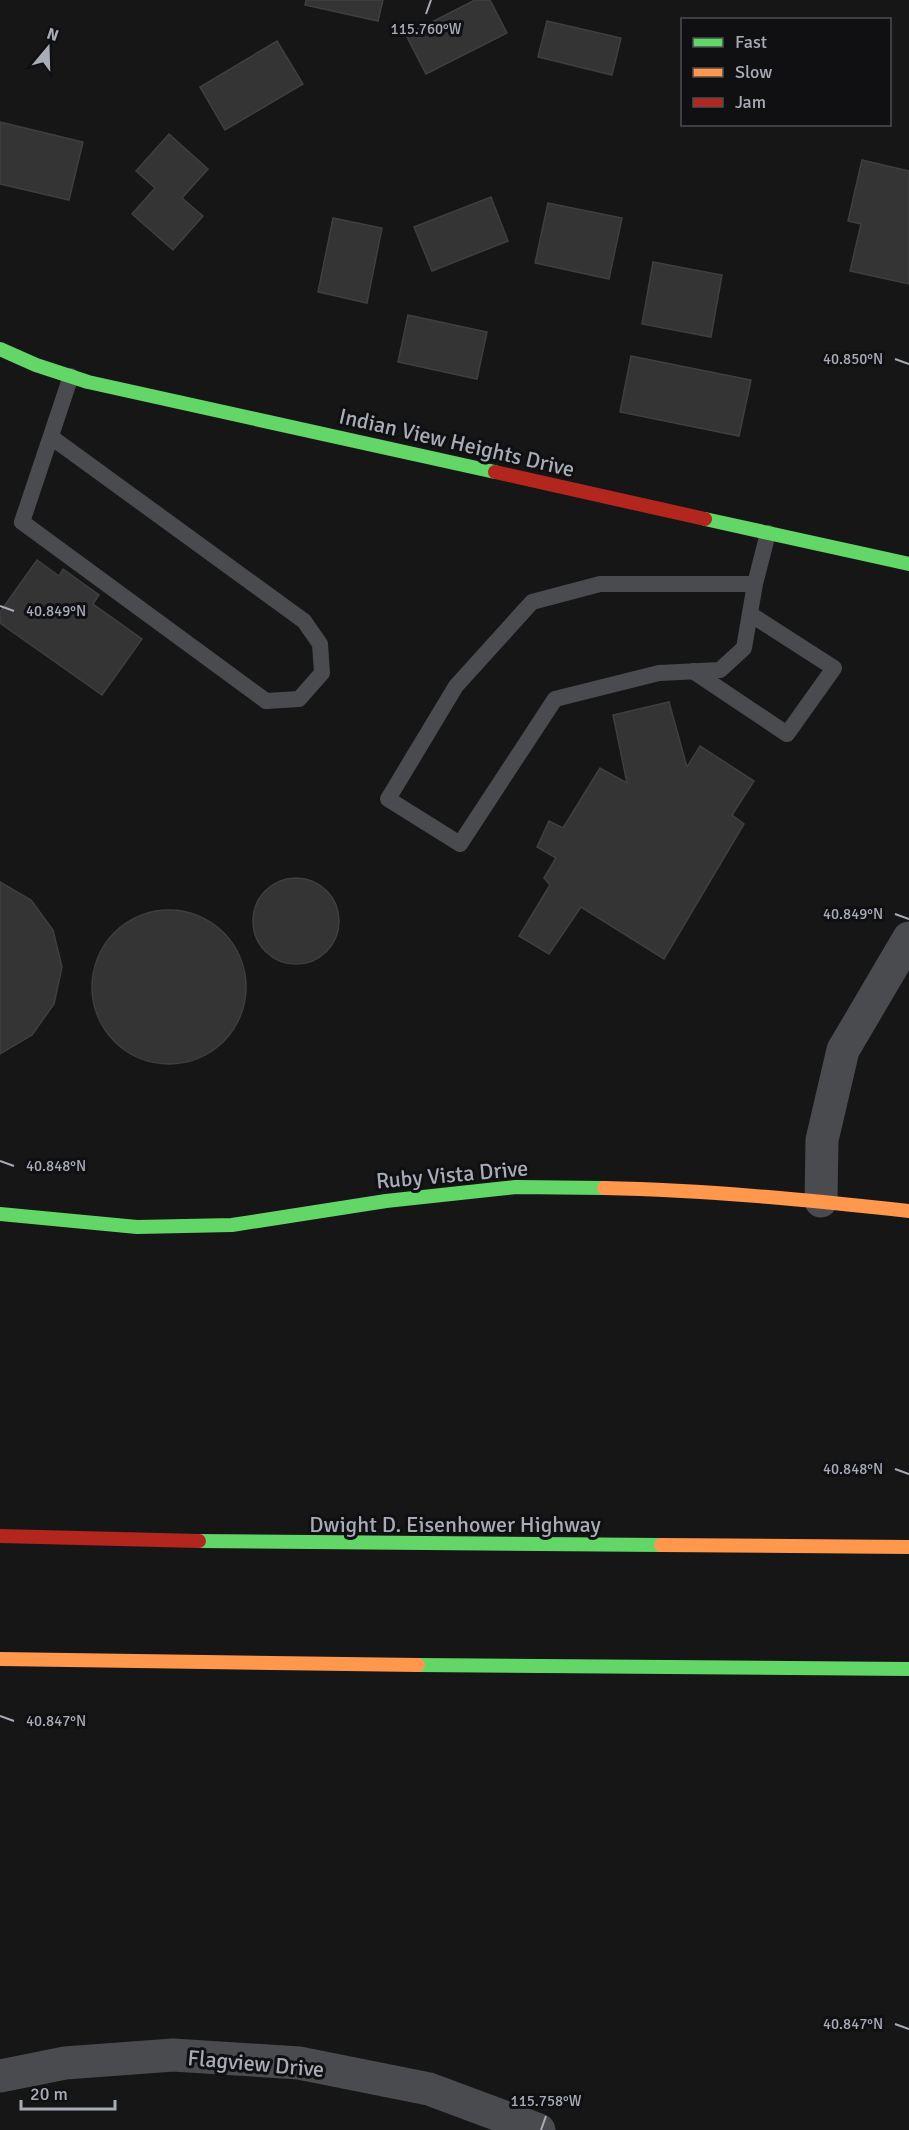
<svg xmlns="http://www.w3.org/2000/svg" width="909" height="2130" font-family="Signika,sans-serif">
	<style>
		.building { fill: #343435; stroke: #3e3f42; stroke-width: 1.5 }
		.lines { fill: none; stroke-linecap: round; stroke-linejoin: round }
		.lane { stroke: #4a4b4f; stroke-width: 16 }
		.street { stroke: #4a4b4f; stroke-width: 33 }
		.fast { stroke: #63d668; stroke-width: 14 }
		.slow { stroke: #ff974d; stroke-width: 14 }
		.jam { stroke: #b3261e; stroke-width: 14 }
		.ticks { fill: none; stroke: #a7acb7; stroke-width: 2 }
		.labels { text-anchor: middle; stroke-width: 6; stroke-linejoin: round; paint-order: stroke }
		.street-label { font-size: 22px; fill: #a7acb7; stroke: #101012 }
		.ticks-label { font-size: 15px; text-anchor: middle; fill: #a7acb7; stroke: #101012; stroke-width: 6; stroke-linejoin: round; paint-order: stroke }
	</style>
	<rect width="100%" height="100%" fill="#161616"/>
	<!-- building -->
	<g class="building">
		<path d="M306,0h77l-5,21 -73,-16z"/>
		<path d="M475,0h15l17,33 -81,41 -20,-39z"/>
		<path d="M547,21l74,17 -9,37 -74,-18z"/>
		<path d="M277,41l26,43 -78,46 -25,-43z"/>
		<path d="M0,122l83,20 -14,58 -69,-16z"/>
		<path d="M169,134l39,35 -26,29 21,18 -30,34 -41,-36 23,-26 -19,-17z"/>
		<path d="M862,160l47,11v113l-59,-13 11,-47 -13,-3z"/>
		<path d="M491,197l17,44 -76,30 -18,-44z"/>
		<path d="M548,203l74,15 -13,61 -74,-16z"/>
		<path d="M333,218l49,10 -15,75 -49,-11z"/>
		<path d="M653,262l69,13 -11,62 -69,-13z"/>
		<path d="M408,315l79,17 -10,47 -79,-17z"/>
		<path d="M631,356l120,24 -12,56 -119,-24z"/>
		<path d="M37,560l22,16 4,-7 36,26 -6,9 49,35 -40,56 -102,-72v-11z"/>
		<path d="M669,702l18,65 13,-21 54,35 -22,34 12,9 -80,135 -83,-52 -32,47 -30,-18 31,-51 -6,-7 12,-20 -19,-11 12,-26 14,7 37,-60 27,15 -14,-68z"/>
		<circle cx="296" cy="921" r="43"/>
		<path d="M0,882l31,18 22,30 9,37 -8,37 -22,31 -32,19z"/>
		<circle cx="169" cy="987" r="77"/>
	</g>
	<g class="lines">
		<!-- lane -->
		<g class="lane">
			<path d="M51,437l253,184 16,23 2,29 -23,26 -33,2 -244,-179 49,-146"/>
			<path d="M755,584l-11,64 -24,22 -61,3 -104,26 -95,145 -72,-45 68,-113 76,-84 68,-18h155l13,-51"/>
			<path d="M693,671l94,63 47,-66 -84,-54"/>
		</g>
		<!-- street -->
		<g class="street">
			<path d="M821,1201l1,-61 21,-90 66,-112"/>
			<path d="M0,2076l65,-13 108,-8 126,8 130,26 110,41"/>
		</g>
		<!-- fast -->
		<g class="fast">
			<path d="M0,349l36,16 52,17 407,90"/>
			<path d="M705,519l204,45"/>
			<path d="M0,1214l137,13 95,-2 154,-24 130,-14 88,1"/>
			<path d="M199,1541l462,4"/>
			<path d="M418,1665l491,4"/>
		</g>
		<!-- slow -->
		<g class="slow">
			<path d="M604,1188c102,2 204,12 305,23"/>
			<path d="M661,1545l248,2"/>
			<path d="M0,1659l418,6"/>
		</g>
		<!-- jam -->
		<g class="jam">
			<path d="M495,472l210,47"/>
			<path d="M0,1536l199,5"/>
		</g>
	</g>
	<!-- ticks -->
	<path class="ticks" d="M426,14l5,-14M895,359l14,5M0,606l14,5M895,914l14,5M0,1161l14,5M895,1469l14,5M0,1716l14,5M895,2024l14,5M541,2130l5,-14"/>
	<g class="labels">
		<!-- street labels -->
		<g class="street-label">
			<text transform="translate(457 442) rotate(13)" y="8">Indian View Heights Drive</text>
			<text transform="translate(452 1174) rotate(-5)" y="8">Ruby Vista Drive</text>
			<text x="455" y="1532">Dwight D. Eisenhower Highway</text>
			<text transform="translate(256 2063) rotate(5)" y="8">Flagview Drive</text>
		</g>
	</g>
	<g class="ticks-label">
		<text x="426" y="34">115.760°W</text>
		<text x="853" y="364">40.850°N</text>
		<text x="56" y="616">40.849°N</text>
		<text x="853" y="919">40.849°N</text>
		<text x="56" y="1171">40.848°N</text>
		<text x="853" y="1474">40.848°N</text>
		<text x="56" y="1726">40.847°N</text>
		<text x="853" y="2029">40.847°N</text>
		<text x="546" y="2106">115.758°W</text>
	</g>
	<!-- legend -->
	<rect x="681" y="18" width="210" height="108" fill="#101012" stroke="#4c4e54" stroke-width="1.5"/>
	<rect x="693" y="38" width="30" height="9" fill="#63d668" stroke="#4c4e54" stroke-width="1.5"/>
	<text x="735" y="48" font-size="18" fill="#a7acb7">Fast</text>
	<rect x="693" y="68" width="30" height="9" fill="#ff974d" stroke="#4c4e54" stroke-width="1.5"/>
	<text x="735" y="78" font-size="18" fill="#a7acb7">Slow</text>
	<rect x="693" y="98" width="30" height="9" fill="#b3261e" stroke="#4c4e54" stroke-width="1.5"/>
	<text x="735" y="108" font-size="18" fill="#a7acb7">Jam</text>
	<!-- north arrow -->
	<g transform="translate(48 48) rotate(19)" stroke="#101012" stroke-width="4.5" paint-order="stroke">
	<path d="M0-4.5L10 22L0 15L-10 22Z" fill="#a7acb7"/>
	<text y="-9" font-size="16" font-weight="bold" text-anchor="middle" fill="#a7acb7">N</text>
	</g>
	<!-- scale -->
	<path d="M21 2100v9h94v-9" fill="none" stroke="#a7acb7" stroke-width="3"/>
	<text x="30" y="2100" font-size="18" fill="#a7acb7" stroke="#101012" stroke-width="4.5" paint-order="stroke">20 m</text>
</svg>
